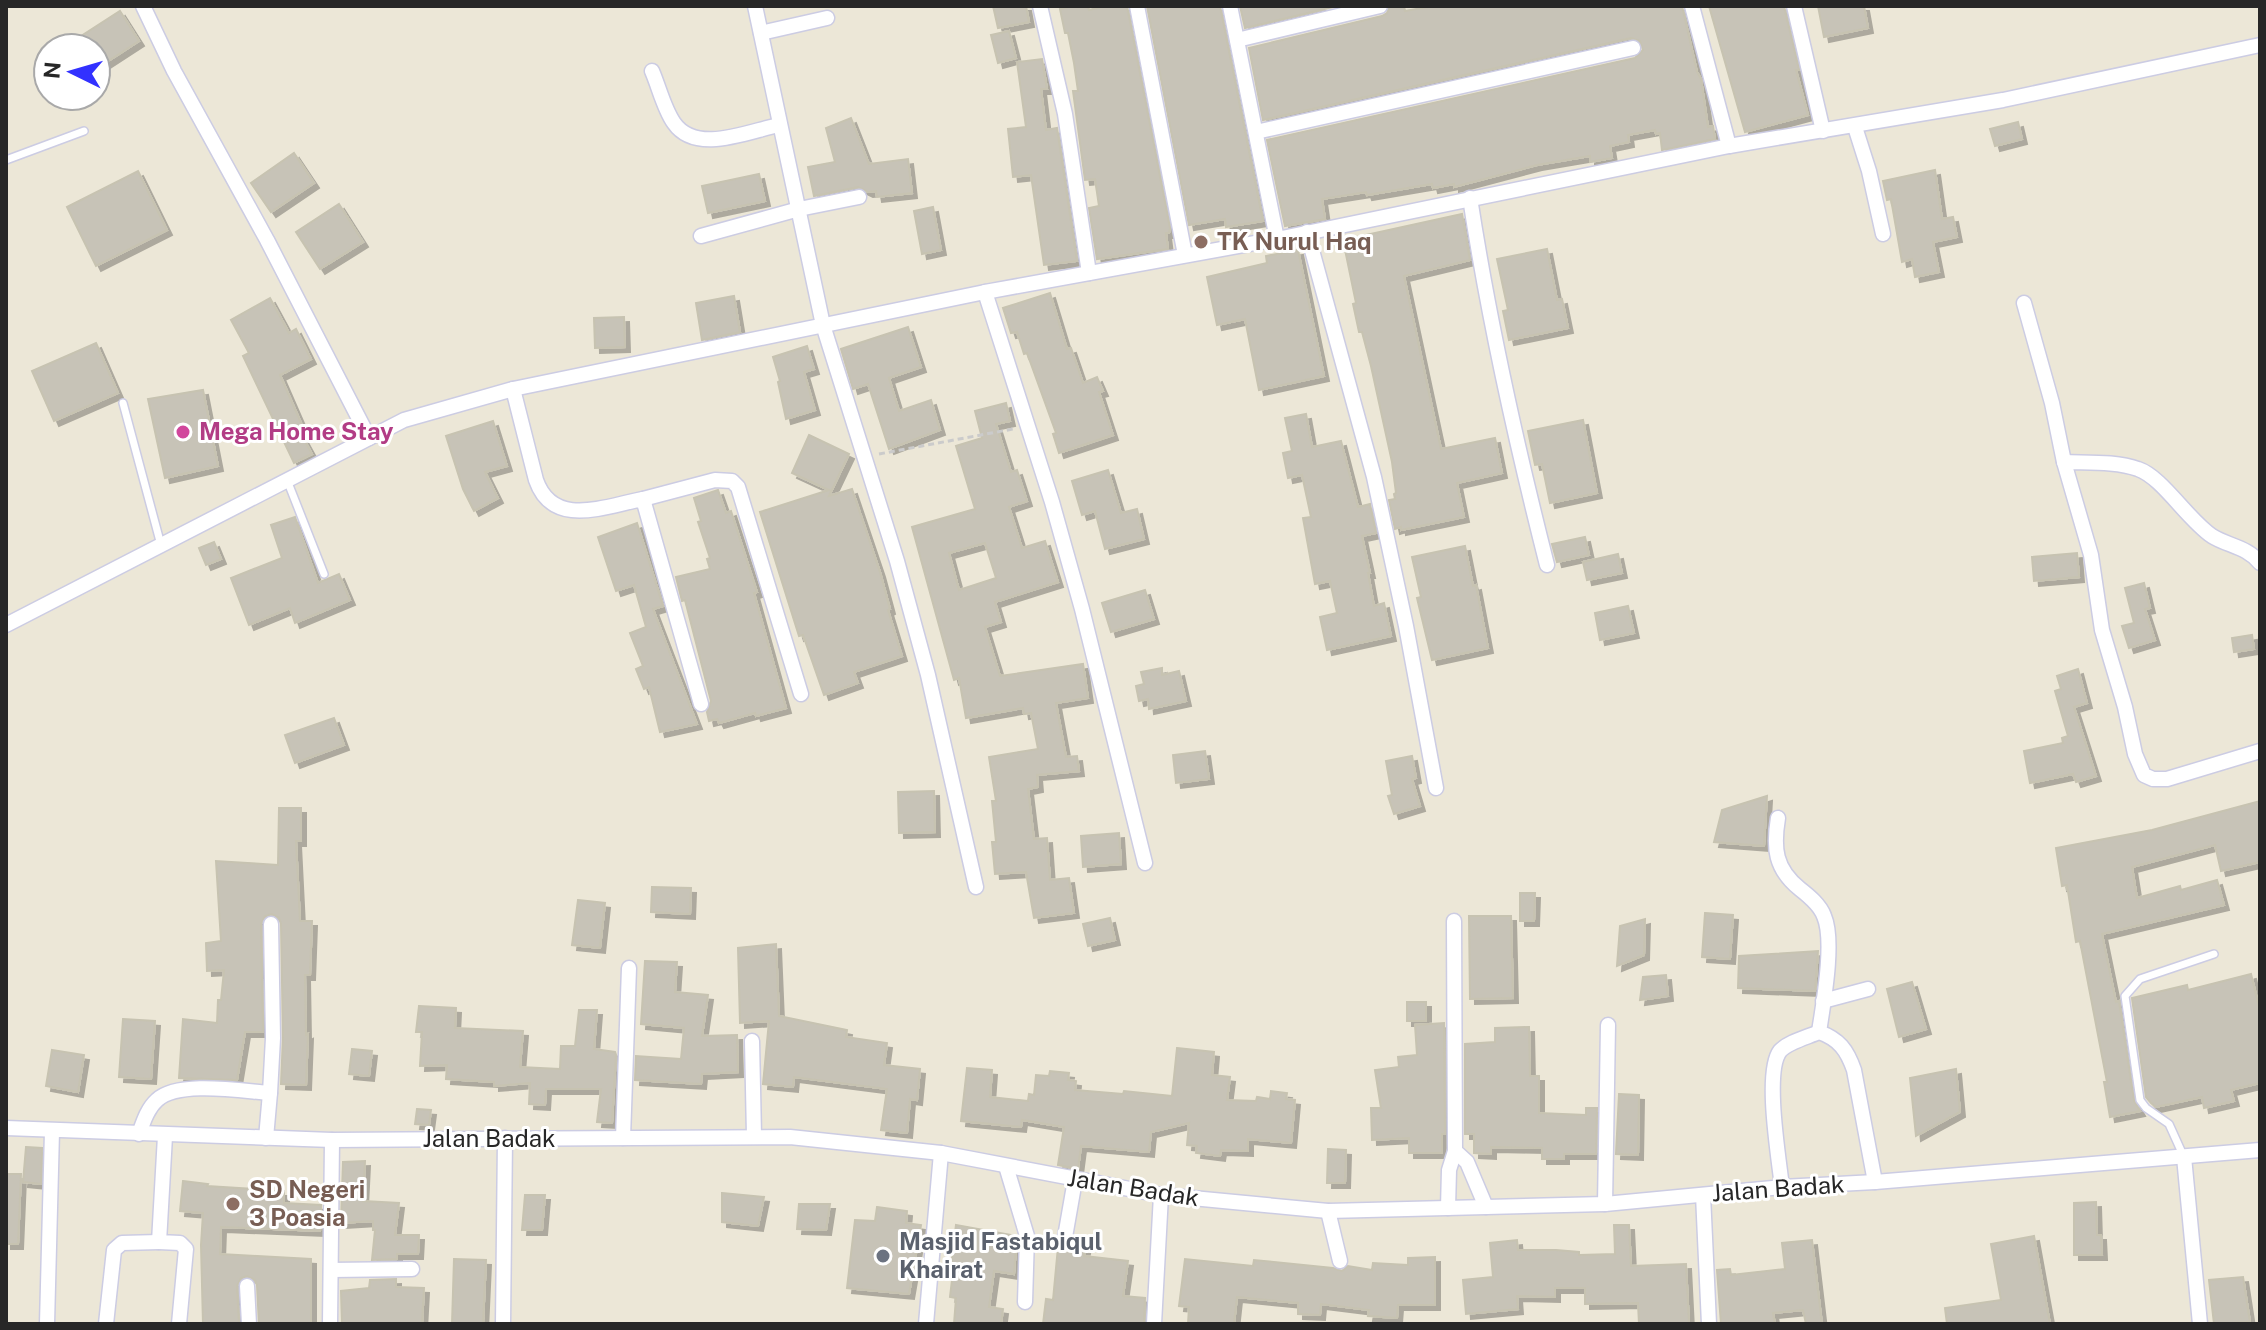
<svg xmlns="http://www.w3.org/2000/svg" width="2266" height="1330" font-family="'Public Sans',sans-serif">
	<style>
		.building { fill: #c7c3b7; stroke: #c7c3b1; stroke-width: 2; fill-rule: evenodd; filter: url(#shadow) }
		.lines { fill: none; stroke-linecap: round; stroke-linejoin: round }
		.lane-casing { stroke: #cccce3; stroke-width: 10 }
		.street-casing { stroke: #cccce3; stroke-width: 17 }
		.path { stroke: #cbcbcb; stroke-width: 3; stroke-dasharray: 6 4; stroke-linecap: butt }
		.lane { stroke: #fff; stroke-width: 7 }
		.street { stroke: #fff; stroke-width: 14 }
		.education-dot { fill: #8d6e63; stroke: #fff; stroke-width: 3 }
		.hotel-dot { fill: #d1479c; stroke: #fff; stroke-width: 3 }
		.worship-dot { fill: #6b7280; stroke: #fff; stroke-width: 3 }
		.labels { text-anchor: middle; stroke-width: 6; stroke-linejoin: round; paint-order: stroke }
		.education-label { font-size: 24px; font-weight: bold; fill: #785e54; stroke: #fff; text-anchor: start }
		.hotel-label { font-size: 24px; font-weight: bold; fill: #b23c85; stroke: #fff; text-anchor: start }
		.street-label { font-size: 24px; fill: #272727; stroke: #fff }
		.worship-label { font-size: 24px; font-weight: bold; fill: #5b616d; stroke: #fff; text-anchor: start }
	</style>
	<defs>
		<filter id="shadow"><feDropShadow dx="5" dy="5" stdDeviation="0" flood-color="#0004"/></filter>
	</defs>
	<rect width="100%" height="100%" fill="#ece7d7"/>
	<!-- building -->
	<g class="building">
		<path d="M993,6h33l3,16 -31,6z"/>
		<path d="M1072,6h16l1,4 16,-4h22l43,222 -1,5h-3l2,16 -71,10 -8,-51 10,-2 -4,-27 -10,1 -12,-89h5l-4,-28 -6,-30h-3l-5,-24z"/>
		<path d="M1147,6h73l43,215 -37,6 -1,-8 -36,6z"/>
		<path d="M1240,6h97l-92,22z"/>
		<path d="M1390,6h14l1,5 28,-5h249l15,66 4,7 7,48 5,-1 2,13 -53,11 -2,-17 -4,1 -1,-4 -27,5 1,7 -19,4 2,12 -22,4v-6l-53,9 -83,22v-3l-21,4 -1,-4 -65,11 -1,-3 -44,7 3,20 -40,7 -18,-86 368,-82 8,-8 -3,-9 -9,-3 -368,82 -14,-72 133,-32 5,-3z"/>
		<path d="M1709,6h75l15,64h-3l12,45 -63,17z"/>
		<path d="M1818,6h46l4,22 -44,9z"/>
		<path d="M120,11l19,30 -43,28v-21h-11l-7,-10z"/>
		<path d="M1009,31l7,27 -18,5 -7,-28z"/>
		<path d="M1042,59l5,30h-6l5,41 11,-2 20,133 -33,4 -13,-90 -18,2 -5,-48 18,-2 -9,-65z"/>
		<path d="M851,118l18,46 39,-5 4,34 -35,4 -1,-6 -8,1 -10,-5 -44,9 -6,-29 27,-5 -9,-34z"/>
		<path d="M2018,122l4,17 -27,7 -5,-17z"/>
		<path d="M294,153l20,30 -43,29 -20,-29z"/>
		<path d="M1935,170l7,49 11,-2 4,20 -24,5 6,30 -24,5 -3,-18 -10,3 -11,-63 -4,1 -4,-19z"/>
		<path d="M138,171l29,59 -71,36 -29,-59z"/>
		<path d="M759,174l6,27 -57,12 -6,-27z"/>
		<path d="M339,204l24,38 -43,27 -24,-37z"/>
		<path d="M933,207l8,43 -19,4 -8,-43z"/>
		<path d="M1462,214l8,46 -66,16 37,173 54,-11 7,35 -45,10 7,34 -63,13v-3l-6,2 -6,-29 6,-1 -1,-5 2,-1 -4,-31 -21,-96 -9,-34h-3l-6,-28 3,-1 -13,-63z"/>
		<path d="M1547,249l10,51 5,-1 6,29 -59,12 -6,-29 5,-1 -11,-51z"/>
		<path d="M1298,250l26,126 -65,14 -14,-71 -28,6 -10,-48 60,-14 -1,-7z"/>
		<path d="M1050,293l17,56 4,-1 12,35 14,-6 6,14 -4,1 14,43 -54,18 -6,-19 3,-1 -29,-80 -3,1 -7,-22 -6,1 -8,-25z"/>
		<path d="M734,296l6,36 -38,8 -6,-37z"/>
		<path d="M270,298l19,35 7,-4 15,30 -31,16 25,57 -4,2 11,20 -18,9 -51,-107 6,-3 -18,-33z"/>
		<path d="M624,317l1,30 -30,1 -1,-30z"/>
		<path d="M908,327l13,40 -32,11 10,33 32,-11 9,30 -51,19 -21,-65 -15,5 -12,-40z"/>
		<path d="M96,343l22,50 -64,28 -22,-50z"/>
		<path d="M807,346l7,23 -10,3 11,38 -29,9 -8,-37 2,-1 -7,-24z"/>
		<path d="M203,390l15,76 -53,12 -17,-79z"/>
		<path d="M1006,403l4,18 -14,3 15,48 6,-2 10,31 -18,6 13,41 23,-7 13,41 -63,20 6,20 -16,5 15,49 83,-12 5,34 -32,5 10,54 11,-1 2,15 -42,4 1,12 -10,2 6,50 13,-1 3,42 19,-2 5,35 -40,5 -8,-46 -31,2 -3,-32h4l-4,-41h4l-7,-44 49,-8 -7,-36 -7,1 -1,-6 -57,10 -7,-40 -5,2 -42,-153 63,-18 -19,-63 26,-8 -7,-27zM985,543l11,35 -37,12 -10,-37z"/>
		<path d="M1306,414l6,33 29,-6 17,66 12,-3 6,29 -14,3 8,37h-2l6,33 10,-3 7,33 -64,14 -7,-33 17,-4 -7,-32 -15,3 -12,-66 8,-1 -9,-42 -14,3 -5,-25 9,-2 -7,-33z"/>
		<path d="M1583,420l14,73 -47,10 -8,-39 -7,1 -7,-34z"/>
		<path d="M493,421l14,45 -22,6 13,26 -24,13 -11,-22 -17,-53z"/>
		<path d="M809,435l40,19 -20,42 23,-7 28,83 10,37 -2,1 14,46 -48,16 4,11 -34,12 -21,-60 -4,1 -39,-124 69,-22 -37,-17z"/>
		<path d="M1108,470l13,43 16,-4 7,30 -39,10 -10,-38 -13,4 -10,-34z"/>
		<path d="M718,490l8,23 5,-2 26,81 -3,1 32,115 -30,8 -1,-3 -36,10 -2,-4 -8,2 -2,-9 4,-11 -26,-101 -3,1 -6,-24 34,-8 -3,-10 3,-1 -12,-36 3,-1 -7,-23z"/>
		<path d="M295,517l23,66 21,-9 11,26 -55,23 -5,-15 -41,17 -18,-47 51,-20 -11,-33z"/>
		<path d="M637,523l26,83 -10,3 44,115 -37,8 -11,-45 -5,2 -8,-20 7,-3 -13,-33 16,-6 -12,-42 -18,6 -18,-54z"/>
		<path d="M1585,537l4,18 -32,7 -5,-18z"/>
		<path d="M214,542l7,17 -15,6 -7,-17z"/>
		<path d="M1465,546l8,40 3,-1 12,63 -56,12 -15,-62 4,-1 -9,-40z"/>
		<path d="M2077,553l2,24 -45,4 -2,-24z"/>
		<path d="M1618,554l4,19 -35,7 -4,-18z"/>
		<path d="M2144,583l6,25 -5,1 10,31 -26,8 -7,-22 12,-3 -9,-35z"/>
		<path d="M1145,590l9,29 -43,13 -9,-29z"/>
		<path d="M1628,606l6,27 -34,7 -5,-27z"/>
		<path d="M2252,635l2,14 -20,3 -2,-14z"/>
		<path d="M1162,668v7l17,-4 7,30 -37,8 -1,-10 -9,2 -3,-15 8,-2 -3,-12z"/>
		<path d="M2078,669l9,34 -13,4 22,69 -20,6 -3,-8 -43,9 -6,-32 39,-8 -1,-5 6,-2 -13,-45 6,-2 -4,-13z"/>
		<path d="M334,718l10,27 -49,18 -10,-28z"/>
		<path d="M1205,751l4,28 -33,4 -3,-28z"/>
		<path d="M1412,756l4,22 -4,1 8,27 -26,8 -6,-18 4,-1 -6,-34z"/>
		<path d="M934,791l1,41 -36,1 -1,-41z"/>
		<path d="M1767,796l-3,50 -50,-4 8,-32z"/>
		<path d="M2260,801v61l-39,9 -6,-26 -83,22 5,31 43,-12 1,4 36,-10 7,25 -122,29 14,68 3,-1 15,100 6,10 -30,6 -6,-35h3l-27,-141 -4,1 -9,-57 -5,1 -6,-38 96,-18z"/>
		<path d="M279,808h22v33h-5l4,80h12l-2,54h-5l1,60 2,-1 -2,51 -25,-1 2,-46 -2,-114 -2,-6 -7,-4 -7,2 -4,8 2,108h-18l-8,48 -58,-2 4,-59 34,4 1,-23h3l3,-30 -17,1 -1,-28 15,-2 -5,-80 62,4z"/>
		<path d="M1119,833l2,31 -38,3 -2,-31z"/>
		<path d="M652,887l39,1 -1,26 -39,-2z"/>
		<path d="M1520,893h15l-1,28h-14z"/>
		<path d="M578,900l27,3 -5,45 -28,-3z"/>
		<path d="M1705,913l28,2 -3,44 -28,-2z"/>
		<path d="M1469,916h42l2,82 -43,1z"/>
		<path d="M1110,918l5,22 -27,6 -5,-22z"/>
		<path d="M1645,919l-1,36 -27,11 3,-40z"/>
		<path d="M776,944l3,72 68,14 -1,7 41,6 -3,22 36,4 -3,31 -7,-1 -3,34 -26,-3 6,-41 -93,-12 -1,10 -30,-3 6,-63 -29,2 -2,-75z"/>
		<path d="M1818,951l-3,40 -77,-3 1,-32z"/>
		<path d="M645,961l32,1 -2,30 33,3 -6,41 35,-1 1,37 -36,2 -1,10 -66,-4 1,-24 45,3 3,-31 -43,-4z"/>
		<path d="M2251,974l9,37v72l-29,7 3,11 -30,7 -2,-11 -46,10 -5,-4 -5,-6 -14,-99 55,-13 1,5z"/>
		<path d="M1666,975l2,21 -28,4 3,-23z"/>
		<path d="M1912,982l14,47 -27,8 -12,-48z"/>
		<rect x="1407" y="1002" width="19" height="19"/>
		<path d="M419,1006l37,2 -1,20 68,3 -3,36 40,2 1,-23h14l4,-36h18l-3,39 21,3 1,3 -4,68 -15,-1 4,-33h-55l-1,16 -16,-1 1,-21 -36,3v-4l-48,-3 1,-14 -27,1 2,-34h-6z"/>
		<path d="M123,1019l32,2 -4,58 -32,-2z"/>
		<path d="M1444,1023l1,111h-3v19h-33v-15l-37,2 -1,-32h10l-6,-38 24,-3 -1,-10 19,-2 -2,-30z"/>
		<path d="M1529,1027l1,49h9v37l47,2v-7h11l-1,46h-32v5h-22v-11l-51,-1v7l-17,-1v-19h-9v-90l30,-2v-14z"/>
		<path d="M1177,1048l37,4 -2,23 18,2 -3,23 29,1 1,-4 13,2 1,-8 16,2 -1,6 9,1 -4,43 -43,-4v12l-27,-1 -1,6 -24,-3 1,-7 -10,-1 2,-22 -38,9 -2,20 -68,-6 -3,23 -20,-4 6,-38 -42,-7 -1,7 -60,-6 6,-53 25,2 -2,27 38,4 1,-7 5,1 2,-20 13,1 1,-5 19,2 -1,7 8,1 -1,9 48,4 1,-3 48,5z"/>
		<path d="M352,1049l20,2 -3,25 -20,-2z"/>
		<path d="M52,1050l32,5 -6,37 -32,-6z"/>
		<path d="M1956,1069l4,43 -44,24 -6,-58z"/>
		<path d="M1619,1094l20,1 -1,60 -22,-1z"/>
		<path d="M417,1109l14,1 -2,15 -14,-1z"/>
		<path d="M26,1147l16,1 -1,36 -18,-2z"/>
		<path d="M1328,1149l18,1 -1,33h-18z"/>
		<path d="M365,1161l-2,40 36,2 -4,32h24l-1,19h-21v5l-25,1 3,-30h-2v-9l-32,2 2,-61z"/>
		<path d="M6,1174h15l-3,70h-12z"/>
		<path d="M183,1181l25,3 -1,2 47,3v2h30v12l37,2 -1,26 -99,-4 -1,27 91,5v65h-52l-2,-39 -2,-5 -8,-4 -6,2 -4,8 2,38h-36l-2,-79 2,-32 -23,-2z"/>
		<path d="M722,1193l42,4 -6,29 -36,-4z"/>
		<path d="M525,1195h20l-3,35h-20z"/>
		<path d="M2096,1202l1,33h4l1,20h-28v-52z"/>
		<path d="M799,1204h31l-4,26 -29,-1z"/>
		<path d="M877,1207l30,4 -1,12 15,2 -12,69 -62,-6 8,-68 20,1z"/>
		<path d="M956,1225l61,11 -3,38 -20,-3 -5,36 14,2 -2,15h-47l2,-26 -6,-1 4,-34h-3z"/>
		<path d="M1614,1225h15l2,41 55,-2 3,60h-50l-1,-21 -53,1v-16h-30v9l-38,-1 1,13 -52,5 -3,-34 30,-3 -3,-34 27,-3 1,10h38l23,2v3l36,-1z"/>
		<path d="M2034,1236l16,88h-103l-2,-16 56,-8 -10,-56z"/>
		<path d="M1812,1240l10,84h-16l-3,-14 -30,3 2,11h-54l-4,-54 13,-1 1,6 54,-6 -3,-26z"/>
		<path d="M1058,1247l27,2 -1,7 44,5 -5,35 22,2 -1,26h-101l3,-25 7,1z"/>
		<path d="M1435,1257v48h-37l-1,13 -29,-2 1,-6 -48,-6 -1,11 -22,-1v-11l-61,-6 -3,27h-46l1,-17 -10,-1 6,-47 68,7 1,-6 79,8 9,3 6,-5 24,4 1,-7 35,2v-7z"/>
		<path d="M454,1259l32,1 -3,64h-31z"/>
		<path d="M2243,1277l7,45 -36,2 -5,-44z"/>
		<path d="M396,1279v8l28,1 -2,36h-80l-1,-33 28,-3 1,-8z"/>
	</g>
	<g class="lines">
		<defs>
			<g id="lane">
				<path d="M6,160l78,-29"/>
				<path d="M123,403l38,142"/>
				<path d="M287,480l37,94"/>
				<path d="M2183,1155l-14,-31 -23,-16 -6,-8 -15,-104 15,-17 74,-25"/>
			</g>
			<g id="street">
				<path d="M143,6l31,65 93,169 102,198"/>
				<path d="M755,6l68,319 74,236 31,114 48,212"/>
				<path d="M1040,6l25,108 24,159"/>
				<path d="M1137,6l48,249"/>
				<path d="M1230,6l47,233"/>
				<path d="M1692,6l37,140"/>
				<path d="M1794,6l29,125"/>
				<path d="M761,33l66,-15"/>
				<path d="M1237,40l143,-34"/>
				<path d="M652,71c7,16 12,38 22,52 22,32 75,8 105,2"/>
				<path d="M1855,127l14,44 14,63"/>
				<path d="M1256,132l377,-84"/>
				<path d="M1470,198c19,124 46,245 77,367"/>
				<path d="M1307,232l67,245 32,149 30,162"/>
				<path d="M701,236l98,-27 60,-12"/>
				<path d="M985,292l67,210 30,107 63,254"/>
				<path d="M2024,303l28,100 12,59 27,93 11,75 23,77 10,47 9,21 9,4h14l93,-28"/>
				<path d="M513,389l23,91c17,49 69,26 107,19l58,205"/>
				<path d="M2064,462c23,1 52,-1 74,7 24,8 49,50 74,67 16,10 36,11 48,27"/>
				<path d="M643,499l72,-19 17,1 6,6 63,207"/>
				<path d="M6,625l398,-205 109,-31 472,-97 292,-53 452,-93 274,-46 257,-55"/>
				<path d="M1778,818c-5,30 -3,51 22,71 9,7 20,16 24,27 11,25 -1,89 -5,116 20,7 28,18 35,38l21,112"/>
				<path d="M1454,921l1,230 12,11 19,45"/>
				<path d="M1823,1001l45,-12"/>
				<path d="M752,1041l2,95"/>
				<path d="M6,1128l326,12 458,-3 151,16 220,42 167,16 277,-7 177,-17 93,-5 385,-32"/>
				<path d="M139,1134c4,-11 8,-25 18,-34 21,-20 85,-9 113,-7l3,-55 -2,-114"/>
				<path d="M165,1136l-6,106 21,1 6,6 -7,75"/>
				<path d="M266,1138l4,-45"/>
				<path d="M623,1138l6,-170"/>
				<path d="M2184,1157l16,167"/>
				<path d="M1006,1166l21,70 -2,66"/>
				<path d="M1782,1187c-3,-28 -18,-115 -2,-136 8,-9 28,-14 39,-19"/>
				<path d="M1703,1195l6,129"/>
				<path d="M1605,1204l3,-179"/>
				<path d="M1448,1208l1,-38 6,-19"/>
				<path d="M1328,1211l12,50"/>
				<path d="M1065,1237l10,-57"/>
				<path d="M331,1270l81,-1"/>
				<path d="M247,1286l2,38"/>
				<path d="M47,1324l5,-193"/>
				<path d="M106,1324l8,-74 8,-7 37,-1"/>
				<path d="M330,1324l2,-184"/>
				<path d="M503,1324l2,-186"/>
				<path d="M926,1324l15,-171"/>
				<path d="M1154,1324l7,-129"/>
			</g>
		</defs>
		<!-- lane casing -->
		<use href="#lane" class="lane-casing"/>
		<!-- street casing -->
		<use href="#street" class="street-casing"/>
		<!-- path -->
		<path class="path" d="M879,454l134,-25"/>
		<!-- lane -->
		<use href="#lane" class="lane"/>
		<!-- street -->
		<use href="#street" class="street"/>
	</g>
	<!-- markers -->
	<g class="education-dot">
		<circle cx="1201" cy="242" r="8"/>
		<circle cx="233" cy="1204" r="8"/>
	</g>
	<circle class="hotel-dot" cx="183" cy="432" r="8"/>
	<circle class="worship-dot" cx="883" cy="1256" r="8"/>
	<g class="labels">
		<!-- education labels -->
		<g class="education-label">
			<text x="1217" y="250">TK Nurul Haq</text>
			<text x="249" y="1198">SD Negeri<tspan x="249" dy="28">3 Poasia</tspan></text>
		</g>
		<!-- hotel labels -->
		<g class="hotel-label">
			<text x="199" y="440">Mega Home Stay</text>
		</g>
		<!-- street labels -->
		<g class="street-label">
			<text x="489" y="1147">Jalan Badak</text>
			<text transform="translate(1133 1188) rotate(9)" y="8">Jalan Badak</text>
			<text transform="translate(1778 1189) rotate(-4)" y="8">Jalan Badak</text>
		</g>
		<!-- worship labels -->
		<g class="worship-label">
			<text x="899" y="1250">Masjid Fastabiqul<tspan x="899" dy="28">Khairat</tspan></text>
		</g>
	</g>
	<!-- border -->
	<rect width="2266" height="1330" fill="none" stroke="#272727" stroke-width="16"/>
	<!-- north arrow -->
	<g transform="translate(72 72) rotate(275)"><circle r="38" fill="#ffffff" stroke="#a9a9a9" stroke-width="2"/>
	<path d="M0-6L14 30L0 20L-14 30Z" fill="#3231ff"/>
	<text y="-12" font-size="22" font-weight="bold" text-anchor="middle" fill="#272727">N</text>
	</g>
</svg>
